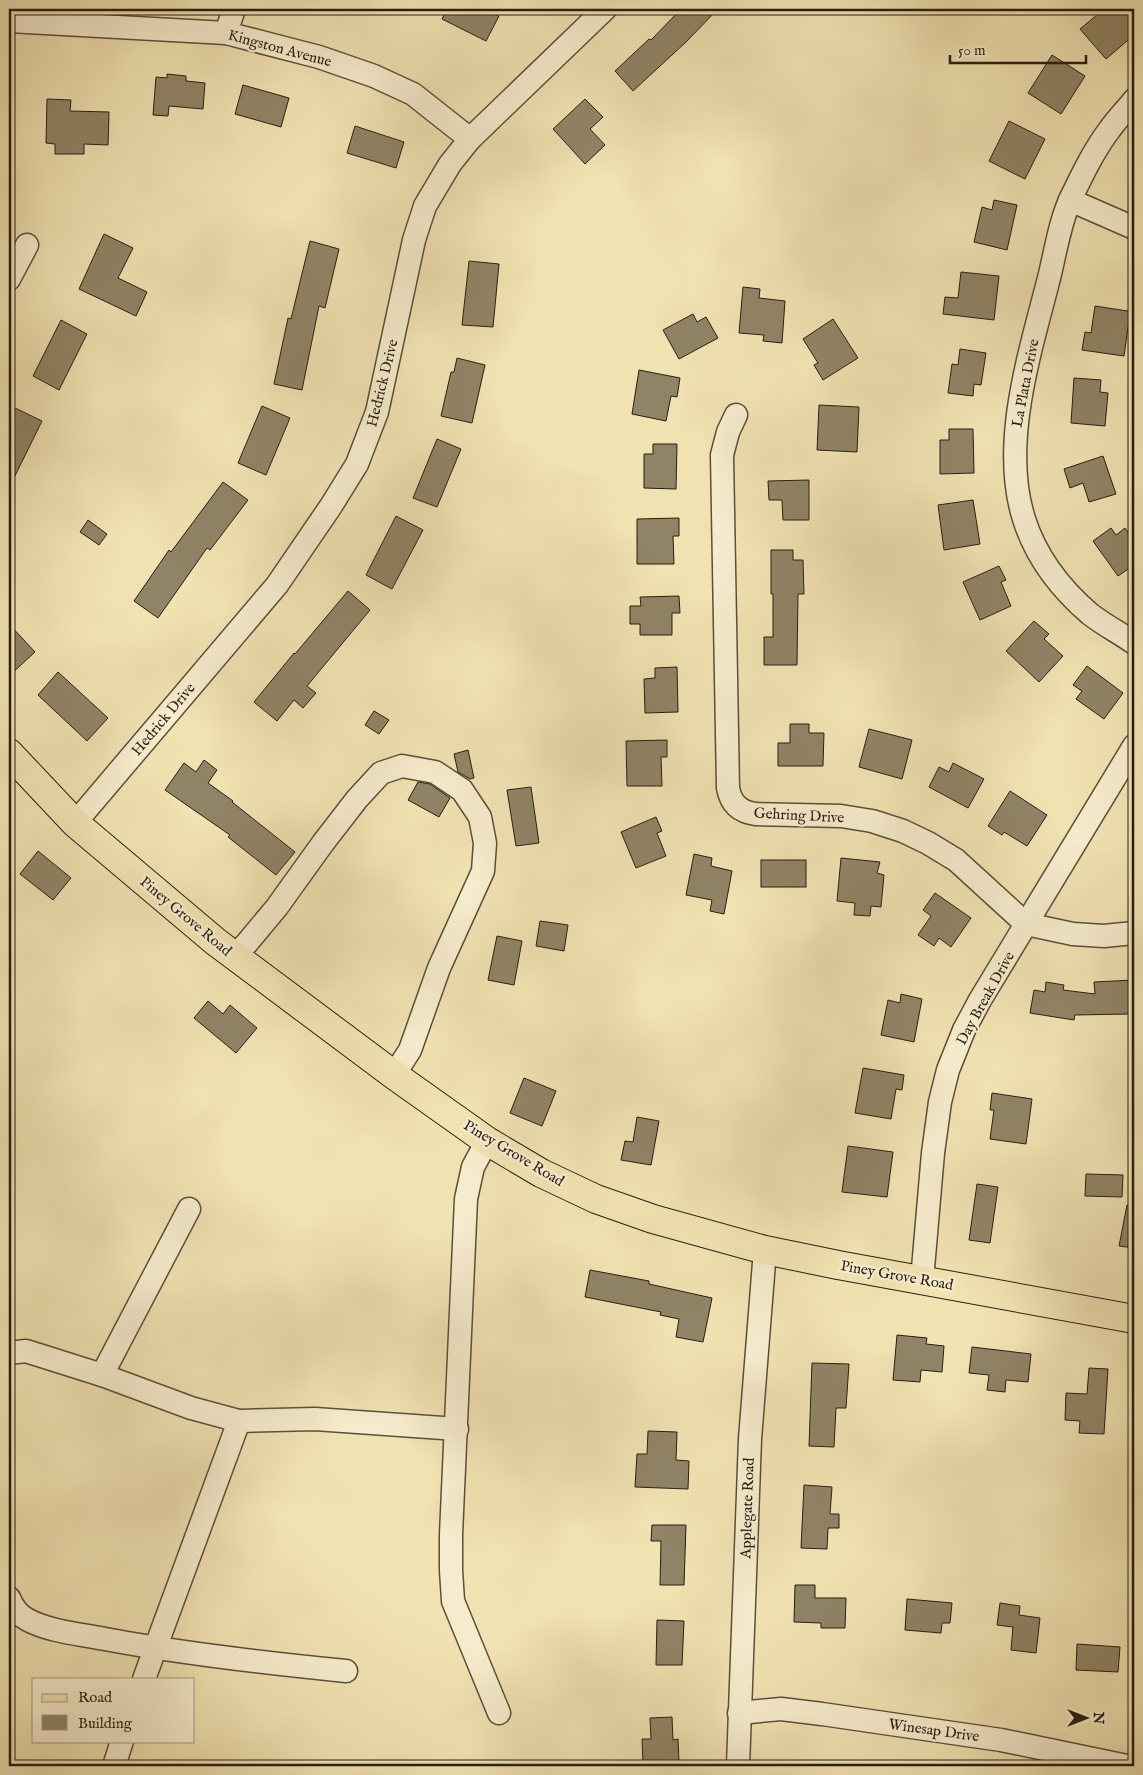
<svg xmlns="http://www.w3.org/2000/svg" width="1143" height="1775" font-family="'IM FELL English',serif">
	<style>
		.building { fill: #908466; stroke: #271e13 }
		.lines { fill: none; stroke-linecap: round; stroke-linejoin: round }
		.minor-casing { stroke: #5a4f3b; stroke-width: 25 }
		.major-casing { stroke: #271e13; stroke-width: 30 }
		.minor { stroke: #f6eccd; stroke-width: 22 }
		.major { stroke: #f1e2b2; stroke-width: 28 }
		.labels { text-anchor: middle; stroke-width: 4.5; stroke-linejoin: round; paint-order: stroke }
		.street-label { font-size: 15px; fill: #271e13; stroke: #f6eccd }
	</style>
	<rect width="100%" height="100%" fill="#f1e2b2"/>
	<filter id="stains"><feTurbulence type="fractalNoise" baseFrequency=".004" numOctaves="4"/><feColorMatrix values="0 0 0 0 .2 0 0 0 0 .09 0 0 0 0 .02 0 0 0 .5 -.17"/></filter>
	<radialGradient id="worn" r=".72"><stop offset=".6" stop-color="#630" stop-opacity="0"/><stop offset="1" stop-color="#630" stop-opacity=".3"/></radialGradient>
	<!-- building -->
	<g class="building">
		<path d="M447,9h37l15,7 -13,25 -44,-22z"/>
		<path d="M681,9h37l-32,33 -53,49 -18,-20 34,-32 2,1z"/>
		<path d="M1104,9h18l12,14v12l-28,24 -26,-30z"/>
		<path d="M1052,55l33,21 -24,38 -33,-21z"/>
		<path d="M167,74l19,2v5l19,2 -2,26 -34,-3 -1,10 -15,-1 3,-38 11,1z"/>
		<path d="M243,85l46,13 -8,29 -46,-13z"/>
		<path d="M47,99l24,1 -1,11 39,1 -1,33 -24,-1v10h-29v-10l-9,-1z"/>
		<path d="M585,99l18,18 -13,12 15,16 -20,19 -32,-35z"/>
		<path d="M1009,121l36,18 -20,40 -36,-18z"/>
		<path d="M355,126l49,16 -8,26 -49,-15z"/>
		<path d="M994,200l23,5 -10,45 -33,-8 8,-35 10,3z"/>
		<path d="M104,234l29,14 -15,30 29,14 -11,24 -57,-27z"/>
		<path d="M310,241l29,8 -14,59 -6,-2 -17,84 -28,-6 14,-66 3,1z"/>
		<path d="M469,261l30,3 -6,63 -31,-2z"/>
		<path d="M961,272l38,4 -5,44 -51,-6 2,-17 13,1z"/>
		<path d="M743,287l17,2 -1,9 26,3 -3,42 -19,-2 1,-6 -25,-2z"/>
		<path d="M1095,306l39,6v16l-6,-1 -4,29 -42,-6 3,-18 6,1z"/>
		<path d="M693,314l4,8 9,-5 12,21 -39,21 -16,-29z"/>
		<path d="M833,319l25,39 -35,22 -9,-15 4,-2 -15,-24z"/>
		<path d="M61,320l26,14 -28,56 -26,-14z"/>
		<path d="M960,349l26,4 -5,32 -7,-1 -1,12 -25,-3 4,-29 6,1z"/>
		<path d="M457,358l28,7 -13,58 -31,-7 10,-44h3z"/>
		<path d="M639,370l41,8 -3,19 -6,-1 -5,25 -34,-7z"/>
		<path d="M1074,378l27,2 -1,12 8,1 -3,33 -34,-3z"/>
		<path d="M819,405l40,2 -2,45 -40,-2z"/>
		<path d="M262,406l28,12 -24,57 -28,-12z"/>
		<path d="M15,408l27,13 -33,67v-67z"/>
		<path d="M949,429h24l1,44 -34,1v-34h9z"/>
		<path d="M437,439l24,10 -24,58 -24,-9z"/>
		<path d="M653,444h24l-1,45 -32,-1v-34h9z"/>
		<path d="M1103,456l13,38 -27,8 -6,-19 -13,5 -6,-19z"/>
		<path d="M809,480v40h-26l-1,-20h-13l-1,-19z"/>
		<path d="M223,482l25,18 -38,50 -3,-2 -49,70 -24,-17 35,-51 2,2z"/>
		<path d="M973,500l7,44 -36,6 -6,-45z"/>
		<path d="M396,516l27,14 -31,59 -26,-14z"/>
		<path d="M679,518v18h-6l1,28h-37v-45z"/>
		<path d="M88,520l19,14 -8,11 -19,-13z"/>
		<path d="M1111,528l5,7 9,-7 9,13v24l-16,11 -25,-35z"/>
		<path d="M771,550h22v10h10l1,34h-6l-1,71h-33v-28h9v-43h-2z"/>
		<path d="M999,566l7,14 -5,2 10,24 -31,14 -17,-38z"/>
		<path d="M348,591l22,19 -63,76 9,7 -13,15 -9,-8 -17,21 -23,-19 40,-49 1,1z"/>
		<path d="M679,596l1,17h-8v22h-32v-11h-10v-18h11l-1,-9z"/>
		<path d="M1034,621l15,13 -5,5 19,17 -24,26 -33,-31z"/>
		<path d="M9,624l26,28 -26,24z"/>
		<path d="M1087,666l36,27 -19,26 -28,-20 6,-8 -9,-6z"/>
		<path d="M677,667l1,45 -33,1 -1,-34 11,-1v-10z"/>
		<path d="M58,672l50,46 -21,23 -49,-46z"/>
		<path d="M374,711l15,9 -10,14 -14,-9z"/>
		<path d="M790,724h19v9h15l-1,33h-45v-23h12z"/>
		<path d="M869,729l43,11 -10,39 -43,-12z"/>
		<path d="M667,740v17h-6l1,29h-35l-1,-45z"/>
		<path d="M468,750l6,28 -4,1 -12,-7 -4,-18z"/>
		<path d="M204,760l13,10 -9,13 25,18 -1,1 63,50 -19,23 -48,-38 2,-2 -65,-45 19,-27 12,9z"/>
		<path d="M953,763l31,16 -16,29 -39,-21 10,-20 10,5z"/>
		<path d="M418,782l12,2 20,14 -11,19 -31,-17z"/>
		<path d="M531,787l8,56 -23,3 -9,-56z"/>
		<path d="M1010,791l37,24 -20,31 -23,-14 -2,3 -14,-9z"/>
		<path d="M656,817l6,14 -5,2 9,23 -30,12 -15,-36z"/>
		<path d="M38,851l33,27 -18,22 -33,-26z"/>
		<path d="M694,854l18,4 -1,8 21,5 -8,43 -14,-3 2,-11 -26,-5z"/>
		<path d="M841,858l39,4 -3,11 7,2 -3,32 -10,-1 -1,10 -16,-1 1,-12 -18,-2z"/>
		<rect x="761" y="860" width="45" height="27"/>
		<path d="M935,893l36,25 -20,29 -12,-9 -5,8 -16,-11 13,-19 -8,-6z"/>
		<path d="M540,921l28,4 -4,26 -28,-5z"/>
		<path d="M497,936l25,5 -8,44 -26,-5z"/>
		<path d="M1134,980v23h-5v11l-54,1 -1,5 -44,-7 4,-23 11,2 1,-10 18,3 -1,5 32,4 -1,-12z"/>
		<path d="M901,994l21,5 -8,43 -33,-7 7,-35 12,3z"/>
		<path d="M208,1001l15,13 7,-9 27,23 -21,25 -42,-35z"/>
		<path d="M863,1068l41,7 -2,15 -6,-1 -5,30 -36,-6z"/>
		<path d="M524,1078l32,13 -14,35 -32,-13z"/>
		<path d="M992,1093l40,6 -6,45 -36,-5 4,-29h-4z"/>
		<path d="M637,1117l22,4 -8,44 -30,-5 4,-19 8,1z"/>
		<path d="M848,1146l45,6 -6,45 -45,-5z"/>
		<path d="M1086,1174l37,1 -1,22 -37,-1z"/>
		<path d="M977,1184l21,3 -8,56 -21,-3z"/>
		<path d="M1127,1205h7v43l-15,-2z"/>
		<path d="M590,1270l59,11v3l63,14 -9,44 -27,-5 3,-18 -19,-4 1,-3 -76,-15z"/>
		<path d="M897,1335l30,3 -1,6 18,2 -2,26 -21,-2 -1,12 -27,-2z"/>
		<path d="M972,1347l59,7 -3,28 -22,-2 -1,12 -18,-2 2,-15 -20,-2z"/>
		<path d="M812,1363l37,1 -3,44h-10l-2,39 -25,-1z"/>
		<path d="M1089,1368l19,1 -4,65 -25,-1 1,-12 -15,-1 1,-27 21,1z"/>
		<path d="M648,1431l29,1 -1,28 13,1 -1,28 -53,-2 2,-33h10z"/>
		<path d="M804,1485l28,2 -2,27h9v14h-11l-1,21 -26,-1z"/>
		<path d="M652,1525h34l-2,60h-24l1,-44h-10z"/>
		<path d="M795,1585h20v13h31l-1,30h-24v-5l-27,-1z"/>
		<path d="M907,1599l45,4 -2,20h-8l-1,10 -36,-3z"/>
		<path d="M1000,1603l20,3 -1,9 21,3 -4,35 -25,-3 2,-23 -16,-2z"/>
		<path d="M657,1620l27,1 -2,44h-26z"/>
		<path d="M1077,1644l43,3 -2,25 -42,-2z"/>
		<path d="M672,1717l1,23 5,-1 1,22 -36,2 -1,-24h9l-1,-21z"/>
	</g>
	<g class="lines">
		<defs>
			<g id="minor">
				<path d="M9,21l217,12 93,24 55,19 39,18 57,45"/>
				<path d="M226,33l8,-24"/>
				<path d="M1134,100c-8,10 -17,19 -24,29 -16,21 -28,46 -39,69 -11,23 -16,56 -22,80 -19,75 -49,166 -25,241 12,38 37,70 66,95 14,11 30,19 44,29"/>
				<path d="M1070,200l64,28"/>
				<path d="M9,279l18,-34"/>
				<path d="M736,415l-8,17 -6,23 6,333c3,16 12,24 28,26l85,2 31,5 31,10 25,12 28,17 70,64 47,10 31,2 30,-3"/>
				<path d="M75,823l202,-238 54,-79 26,-42 20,-52 37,-172 11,-34 25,-42 20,-25 135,-130"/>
				<path d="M234,956l13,-13 30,-36 46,-64 34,-44 24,-26 21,-7 33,6 27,18 18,27 5,26 -2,28 -44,97 -29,82 -16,25"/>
				<path d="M487,1141l-14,26 -7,32 -15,336v35l2,31 46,112"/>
				<path d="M922,1280l11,-127 7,-51 8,-32 16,-40 16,-30 154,-254"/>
				<path d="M9,1353l17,-2 76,24 89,33 48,13 76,-2 142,10"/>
				<path d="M102,1375l87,-166"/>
				<path d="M9,1598c4,10 9,17 19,22 23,12 52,14 77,19 80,15 160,24 241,32"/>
				<path d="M144,1679l95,-258"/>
				<path d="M739,1713l42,-4 41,5 179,26 126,26"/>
				<path d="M114,1766l8,-25"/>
				<path d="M738,1766l12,-327 15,-189"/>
			</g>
			<path id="major" d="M9,753l66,70 141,119 178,133 93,66 54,32 55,26 57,20 112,31 73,15 296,54"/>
		</defs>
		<!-- minor casing -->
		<use href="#minor" class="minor-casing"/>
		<!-- major casing -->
		<use href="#major" class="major-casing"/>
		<!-- minor -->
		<use href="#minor" class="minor"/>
		<!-- major -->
		<use href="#major" class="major"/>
	</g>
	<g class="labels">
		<!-- street labels -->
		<g class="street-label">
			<text transform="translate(280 48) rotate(15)" y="5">Kingston Avenue</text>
			<text transform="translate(382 383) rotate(-76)" y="5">Hedrick Drive</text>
			<text transform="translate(1025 383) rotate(-79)" y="5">La Plata Drive</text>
			<text transform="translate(163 719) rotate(-50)" y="5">Hedrick Drive</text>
			<text transform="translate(799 815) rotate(3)" y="5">Gehring Drive</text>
			<text transform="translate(186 916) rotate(40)" y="5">Piney Grove Road</text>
			<text transform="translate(985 998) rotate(-61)" y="5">Day Break Drive</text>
			<text transform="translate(514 1153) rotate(31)" y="5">Piney Grove Road</text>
			<text transform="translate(897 1275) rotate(10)" y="5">Piney Grove Road</text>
			<text transform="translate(747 1508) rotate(-88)" y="5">Applegate Road</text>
			<text transform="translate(934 1730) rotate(8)" y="5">Winesap Drive</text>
		</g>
	</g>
	<!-- margin -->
	<rect width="1143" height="1775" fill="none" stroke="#f1e2b2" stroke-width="30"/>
	<rect x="10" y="10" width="1123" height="1755" fill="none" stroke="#271e13" stroke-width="2.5"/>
	<rect x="15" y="15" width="1113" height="1745" fill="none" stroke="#271e13"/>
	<!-- legend -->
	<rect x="32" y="1678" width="162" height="65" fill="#f6eccd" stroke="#a39a83"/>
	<rect x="42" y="1694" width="25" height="8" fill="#f1e2b2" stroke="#a39a83"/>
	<text x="78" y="1702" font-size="15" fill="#271e13">Road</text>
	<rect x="42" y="1715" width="25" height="15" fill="#908466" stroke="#a39a83"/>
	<text x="78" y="1728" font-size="15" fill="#271e13">Building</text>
	<!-- north arrow -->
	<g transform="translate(1086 1718) rotate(90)" stroke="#f6eccd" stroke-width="4" paint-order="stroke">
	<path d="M0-4L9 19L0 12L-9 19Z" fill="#271e13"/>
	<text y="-8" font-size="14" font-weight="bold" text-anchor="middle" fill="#271e13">N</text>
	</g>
	<!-- scale -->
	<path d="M950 55v8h136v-8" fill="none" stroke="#271e13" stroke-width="2.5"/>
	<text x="958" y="55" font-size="15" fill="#271e13" stroke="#f6eccd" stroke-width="4" paint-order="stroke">50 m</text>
	<rect width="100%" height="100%" filter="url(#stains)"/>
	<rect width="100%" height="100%" fill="url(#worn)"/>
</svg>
